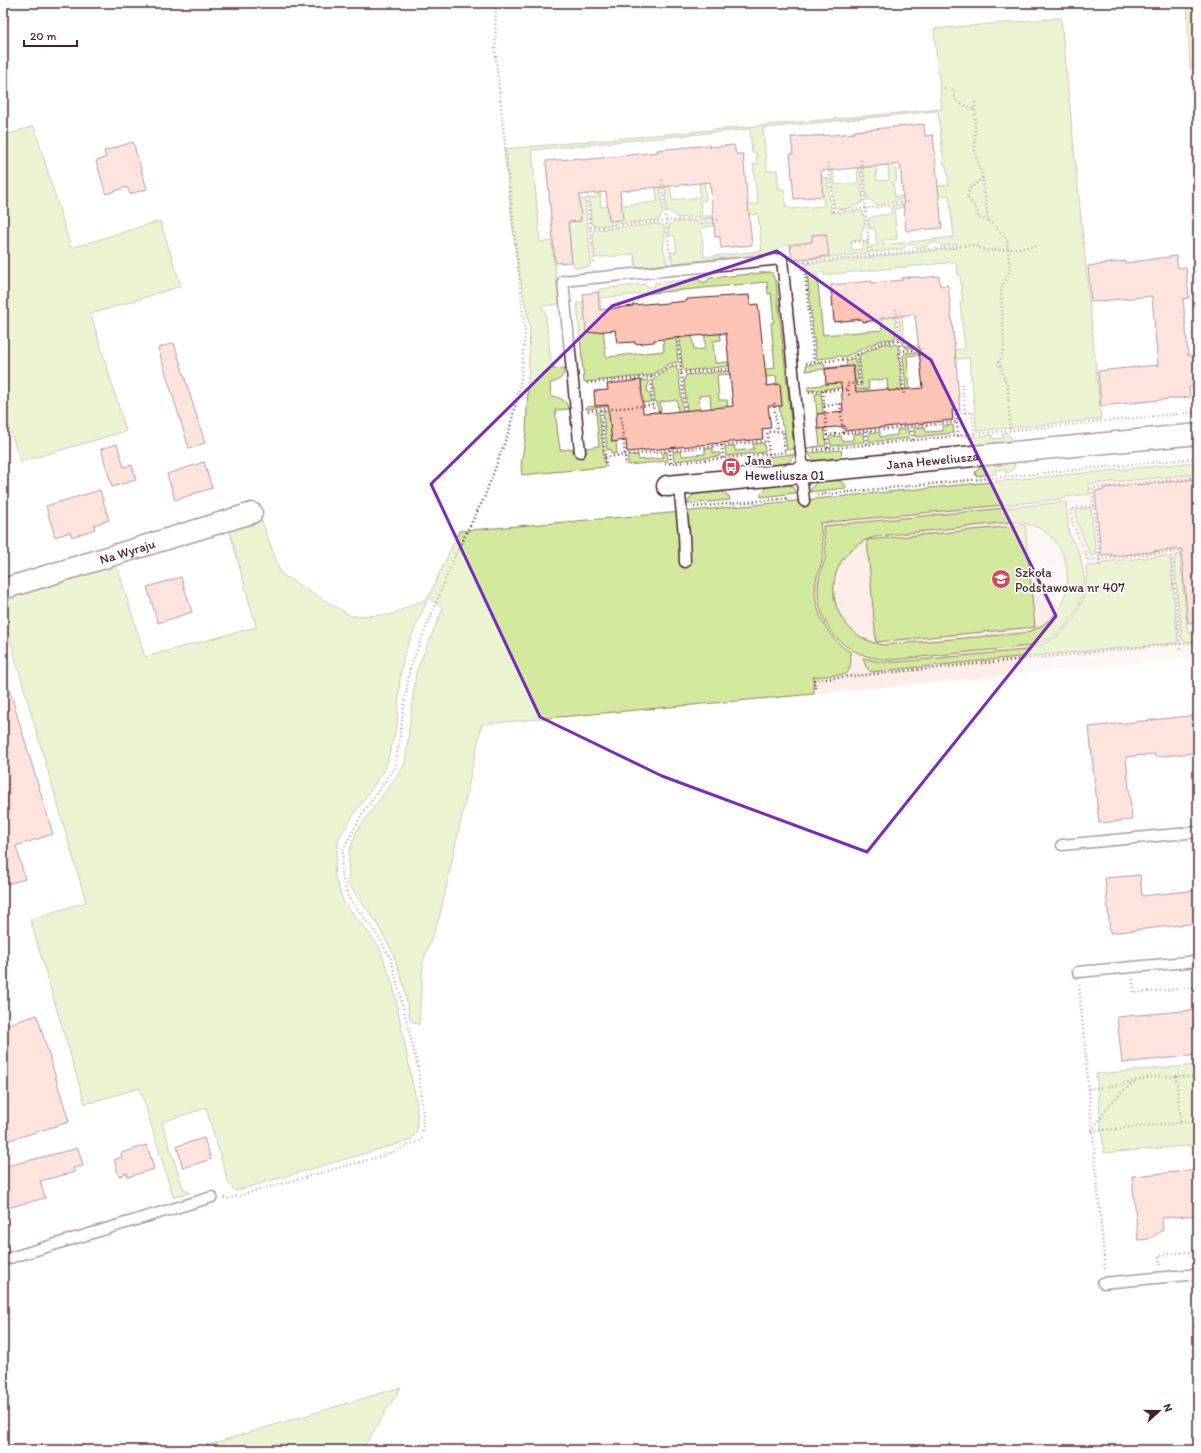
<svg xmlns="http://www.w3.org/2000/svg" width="1201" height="1453" font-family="Itim,sans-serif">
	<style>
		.built { fill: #ffede9 }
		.green { fill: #d2e99e; stroke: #8e8464; fill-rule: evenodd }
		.building { fill: #fec4b6; stroke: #4a1f2b }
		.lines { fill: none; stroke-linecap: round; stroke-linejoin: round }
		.lane-casing { stroke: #4a1f2b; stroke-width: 13 }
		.street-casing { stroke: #4a1f2b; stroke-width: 23 }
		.path { stroke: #4a1f2b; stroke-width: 2.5; stroke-dasharray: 1 3; stroke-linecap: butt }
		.lane { stroke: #fff; stroke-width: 10 }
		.street { stroke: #fff; stroke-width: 20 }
		.marked { fill: none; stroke: #7b2cbf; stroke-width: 3; stroke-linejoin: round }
		.labels { text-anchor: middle; stroke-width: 3.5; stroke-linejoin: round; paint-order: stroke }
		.poi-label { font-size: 13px; fill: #4a1f2b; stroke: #fff; text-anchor: start }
		.street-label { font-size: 13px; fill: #4a1f2b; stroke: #fff }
	</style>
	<rect width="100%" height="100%" fill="#fff"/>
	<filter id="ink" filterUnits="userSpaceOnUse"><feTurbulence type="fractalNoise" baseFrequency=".025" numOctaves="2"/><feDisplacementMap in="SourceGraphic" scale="8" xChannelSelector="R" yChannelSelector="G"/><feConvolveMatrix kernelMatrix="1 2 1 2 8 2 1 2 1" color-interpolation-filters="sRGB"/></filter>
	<g filter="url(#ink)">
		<!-- built -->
		<path class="built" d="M1198,462v195l-384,37 -18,-192z"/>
		<!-- green -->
		<g class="green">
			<path d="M1187,3h11v64l-8,1z"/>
			<path d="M1061,18l40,401 -124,12 -8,-73 -13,1 -1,-9 10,-1 -5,-47h3l-3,-27h-2l-2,-13 -132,13v-3l-10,1v3l3,-1 6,60 59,-5 -1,-12 14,-2 1,19 -1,4 -13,1 -35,16 -5,1 -2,-1h-4v1l-20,2 -10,-95 151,-16v-4l-15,2 -5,-4 -7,1 -4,4 -9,1 -5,-4 -5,1 -4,4 -31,3 -1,-6h6l-2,-17h-5l-2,-10 7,-3 16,-2v-6l4,-3h9v2l-10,2 3,30 -14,1v5l71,-8 -5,-42 -10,1 -1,-10 11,-1 -3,-19 -2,-1 -6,-54 -175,17 4,43 10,-1 2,19h5l2,17 5,3 33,-3 -3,-28 6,-1 4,36 29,-2 3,1 2,12 -4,9 1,7 -11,1 1,9 10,-1v-6l5,-1 1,11 -76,8v-1l36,-4 -2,-22 -14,1v8l-28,2 -8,6 -6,3 -98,9 -1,-11h6l-2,-16h-6v-11l5,-3 18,-1 7,3 15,-2v4l-13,2 3,29 58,-6 -4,-37 -9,1 -1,-10 10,-1 -5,-40h4l-1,-11h-4l-2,-24 -218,21 8,92 12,-1 7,63 -17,2v4h3l7,59 13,-1c-1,9 -6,14 -15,15l1,13c9,1 15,4 18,13l-14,1 5,40 13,-1v4l13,-1v-4l13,-2 -3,-34h3l6,55 -83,8 -1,-10 5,-32 4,-105 -14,-71 -12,-108 438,-40 -8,-80z"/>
			<path d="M34,126l37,122 89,-27 21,65 -90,28 35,117 -106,31 -17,-56v-270z"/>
			<path d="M895,163l2,18 -4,1 2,15 8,-1v3l-7,1 -6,4 -15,1 -4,-5h-4l-4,-33 13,-1 1,15 12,-1 -1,-15z"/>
			<path d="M857,168h3l3,34c-8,5 -19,9 -29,5l-3,-37h2l2,15 23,-2z"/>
			<path d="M704,181l2,19 -6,1 2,15h11v2l-13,1 -1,-3 -22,2 -5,-6h-5l-2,-25 5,-1 2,14 28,-3 -1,-15z"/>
			<path d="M656,187h4l3,27 -4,4v2l-65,6 -3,-4 -2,-24 9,-1v-4h2l1,14 56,-5z"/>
			<path d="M579,199h6l6,65 -2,3 -14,1 -3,-5 -4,-41 13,-1z"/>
			<path d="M659,224l5,2 1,11 -2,11 5,16 -32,3 -2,-13 -39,4 -2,-24 1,-4z"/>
			<path d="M771,272l5,10 18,167 -7,1 -3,-24h-2l-3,-20h3l-2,-21h-3l-1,-9 -10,1 -1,-8 10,-1 -4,-45 3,-1 -3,-29 -3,1 -1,-12 -167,16 6,59 58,-6 -1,-12 13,-1 2,24 -9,2 -17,11 -68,7 -7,-79 21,-3 1,-11 47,-5 2,3h6l1,-4 44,-4 2,3h6l2,-4z"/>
			<path d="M902,314l3,32 13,-1v2l-13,1 -3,-3 -3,-29z"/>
			<path d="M720,332l1,8 -8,1 2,22 13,-1 1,4 -44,5 -3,-4 -2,-30 12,-1 2,14 11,-1v-14z"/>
			<path d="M890,343v2l6,-1 2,2 4,44 -14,1 -1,-12 -19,2 1,8 -14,1 -5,-4 12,-1 -3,-30 24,-11z"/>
			<path d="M919,352v3l-12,1 3,35 -4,-1 -3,-34 2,-3z"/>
			<path d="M854,358l2,5 2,18h-3l-2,-15 -47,5v-6l18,-2 1,5 22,-2 -1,-5z"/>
			<path d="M676,367l2,3 5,41 -5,1 -1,-12 -17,2 1,9 -3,1 -1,-10h-2l-2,-22 17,-12z"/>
			<path d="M729,371l1,3 -13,1 2,25h8l1,9 -17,-1 -1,-13 -11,1 1,14 -13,1 -3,-32 2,-4z"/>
			<path d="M648,380l1,3 -2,5 1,5h2l1,9 -65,7v-2l55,-5v-21z"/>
			<path d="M845,382l1,5 -38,4v-4l4,-1z"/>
			<path d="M821,393l5,53 -19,2 13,-2 -2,-17 4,-1 -1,-14h-4l-2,-20z"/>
			<path d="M642,408l-28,15 -4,1 2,17h4l1,12 -5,1 -1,-5 -4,1 -4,-39z"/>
			<path d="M953,425l1,8 -39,4 -1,-9 11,-1 1,5 17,-1 -1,-5z"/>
			<path d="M908,429l1,9 -40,4v-9l11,-1v5l17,-2v-5z"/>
			<path d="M863,433l1,9 -33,4 -2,-9 12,-1 1,5 11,-1v-6z"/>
			<path d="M1006,433l6,5v6l-31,3 -4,-2 -5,-4v-4l20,-2 1,4 10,-1 -1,-4z"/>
			<path d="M764,443l1,9 -39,4 -1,-9 10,-1v5l19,-2 -1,-5z"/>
			<path d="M713,448v5h7v3l-46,5 -1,-9 8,-1 1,5 23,-2v-5z"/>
			<path d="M841,450l1,4 -5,6c-12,1 -22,5 -29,-7z"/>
			<path d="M667,452l1,9 -40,4v-9l10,-1 1,5 24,-2v-5z"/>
			<path d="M794,454c-5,14 -19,12 -31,13l-5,-5 -1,-4z"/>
			<path d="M1014,461l1,6 -5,5 -4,1 -1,-4 -10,1 1,4 -20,2 -1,-4 8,-7z"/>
			<path d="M1198,462v12l-109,10 1,10 -27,3v2l-243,24c1,9 4,25 3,34 -1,8 -6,15 -7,24 -4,28 10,56 34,71 1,9 2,16 -4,22l-33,3 1,17 -332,30 -42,191 -17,47 -4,63 -9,-5 -6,-34 -11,-33 -18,-33 -27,-36 1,-31 7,-21 49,-68 11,-92 27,-64 -15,-10 -24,56 -4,23 -3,48 -12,45 -28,39 -18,29 -5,36 9,27 36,45 14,39 24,120v25l-6,10 -176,51 -7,-9 -22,-74 -44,14 21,66 7,5 -17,4 -33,-109 -55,16 -55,-185 56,-17 -83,-286v-22l112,-35 30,98 111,-30 -27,-98 32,-10 20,55 70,42 39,-1 38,-17 31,-67 211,-18z"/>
			<path d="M835,479l10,5 1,4 -36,4c3,-12 15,-12 25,-13z"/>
			<path d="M787,484l5,2 4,7 -35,4v-4l8,-8z"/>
			<path d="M702,491h19l8,5 1,4 -42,4c0,-8 8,-10 14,-13z"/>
			<path d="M1066,502l3,32 11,20 4,24 -1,14 -6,17 -13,19 -13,10 -21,8 -139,14c-41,-1 -73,-28 -73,-71 0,-8 2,-17 5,-24 1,-3 3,-6 3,-9 0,-10 -2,-21 -3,-30zM1011,522c68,-1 78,96 12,111l-140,12c-64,-12 -66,-96 -4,-109z"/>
			<path d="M1091,508l5,47 -5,1 -14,-34 -1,-12z"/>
			<path d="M1025,525l10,102 -159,15 -9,-102z"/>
			<path d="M1180,554l8,79 10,-1v8l-13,2 -3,-3 -8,-78 1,-5z"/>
			<path d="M1165,556l5,2 8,85 -180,16 -17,2 -110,11 -5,-5 -3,-9 17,4h17l128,-12c41,-8 65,-43 61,-84l16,-1v-3z"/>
			<path d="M1198,1065v80l-94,8 -8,-79z"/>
			<path d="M401,1387l-39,63h-171z"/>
		</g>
		<!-- building -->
		<g class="building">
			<path d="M924,124l1,12 8,-1 9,93 -36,3 -6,-67 -79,7 2,25 -29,3 -4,-45h3l-2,-17 42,-2 21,-2v-2z"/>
			<path d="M133,142l14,47 -17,5 -3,-7 -21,7 -10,-33 10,-4 -2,-6z"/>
			<path d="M709,145v2l25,-2 2,9h7l9,91 -31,3 -1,-11h-5l-5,-55 -90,9 3,29 -14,1 -3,-29 -27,3 2,26 -13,1 4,40 -17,1 -9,-102 35,-3 1,2 76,-8 -1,-2z"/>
			<path d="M826,234l3,22 -37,4 -2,-15 22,-3v-7z"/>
			<path d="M1176,256l2,12 8,-1 3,31 -6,1 3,31 2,26 6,-1 4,31 -9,1 1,10 -89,9 -3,-35 60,-6 -2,-22 -4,-47 -61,6 -3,-36 13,-1v-1l24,-3v2z"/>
			<path d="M939,276l1,10 8,-1 7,65 5,60h-8l1,10 -108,11v-5l-27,3 -1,-15 26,-3 -2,-28 -15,1 -1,-15 28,-3 3,26 32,-3v2l35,-3 -8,-74 -34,4v2l-19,2v-3l-28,3 -3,-37 41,-4v2l31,-3 -1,-2 9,-1h9v1z"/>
			<path d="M598,292l1,18 34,-4 -1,-1 25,-2v1l30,-3v-2l62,-4 1,10 8,-1 9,82 13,-2 2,22h-14l3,22 -9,1 1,10 -136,13 -1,-12 -14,2 -4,-37 -13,1 -1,-15 14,-1 -1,-6 34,-4 2,33 18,-1v1l72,-7 -7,-73 -72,7v2l-9,1 -10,1v-2l-18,1 -2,-13 -29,3 -3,-39z"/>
			<path d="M174,343l31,100 -16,5 -31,-100z"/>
			<path d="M117,444l7,23 8,-2 4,15 -24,7 -11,-38z"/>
			<path d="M204,462l8,26 -37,12 -8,-26z"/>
			<path d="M1198,479v143l-10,1 -7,-74 -70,7v-2l-10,1 -6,-64 9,-1v-2z"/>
			<path d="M100,490l9,30 -15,5 1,4 -23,8 -2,-5 -15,5 -9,-31z"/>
			<path d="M181,577l11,35 -34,11 -11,-36z"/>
			<path d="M7,682l46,152 -37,12 9,33 -22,6v-80l5,-2 -5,-17v-103z"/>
			<path d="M1198,715v34h-5v4l-38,4v-3l-29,3 6,63 -33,3 -10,-96z"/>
			<path d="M1140,875l2,21 56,-6v33l-88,10 -5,-55z"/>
			<path d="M1194,1010v4h4v41l-76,8 -5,-46z"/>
			<path d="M37,1015l32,107 -66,20v-116z"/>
			<path d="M204,1138l7,21 -28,9 -6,-22z"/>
			<path d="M147,1145l7,24 -26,8 -1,-4 -8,3 -5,-16 8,-3 -1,-4z"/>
			<path d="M78,1148l5,18 -10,2 2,4 -35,9 5,17 -42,11v-42z"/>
			<path d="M1198,1170v45l-36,3 1,12 -14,9 -11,1 -6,-64z"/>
		</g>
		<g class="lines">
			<defs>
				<g id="lane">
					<path d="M580,452l-17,-171 219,-22 21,214"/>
					<path d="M801,473l3,28"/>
					<path d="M679,485l5,50 1,27"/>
					<path d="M1062,845l136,-13"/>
					<path d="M1078,972l120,-11"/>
					<path d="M3,1260l209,-63"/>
					<path d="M1103,1283l95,-9"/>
				</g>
				<g id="street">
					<path id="s1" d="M667,486l531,-52"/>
					<path id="s2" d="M3,589l249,-76"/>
				</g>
			</defs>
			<!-- lane casing -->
			<use href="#lane" class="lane-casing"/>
			<!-- street casing -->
			<use href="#street" class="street-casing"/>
			<!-- path -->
			<g class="path">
				<path d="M940,87l14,3 2,12 19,8"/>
				<path d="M975,102v51l7,22 6,45 19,19 3,32 -9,18 3,60 -5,13 9,27 2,41"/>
				<path d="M861,160l9,95"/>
				<path d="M828,163l5,48 57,-5 6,-3 13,-1"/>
				<path d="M983,178l-13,10 -3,9 10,13 1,8 10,2"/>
				<path d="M662,180l8,77"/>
				<path d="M587,194l7,70"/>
				<path d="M590,228l103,-9 6,2 21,-2"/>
				<path d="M851,242l18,-1"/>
				<path d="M804,262l10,100"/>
				<path d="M797,263l176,-18 15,6 50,-5"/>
				<path d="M896,309l8,87"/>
				<path d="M678,338l7,73"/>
				<path d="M900,351l23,-2"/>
				<path d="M806,363l42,-4 35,-17 16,-2"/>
				<path d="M681,373l48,-4"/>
				<path d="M651,377h2l17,-11 10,-1"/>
				<path d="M587,383l64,-6 2,28"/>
				<path d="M962,384l3,29"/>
				<path d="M823,391l5,57"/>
				<path d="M809,392l39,-3"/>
				<path d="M849,395l-2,-11 13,-1 -3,-29"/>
				<path d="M774,403l3,28"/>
				<path d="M824,406l16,-2 3,29"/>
				<path d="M601,410l5,57"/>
				<path d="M588,411l65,-6 1,7"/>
				<path d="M621,417l5,48"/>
				<path d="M911,427l2,13"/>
				<path d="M866,431l1,13"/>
				<path d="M827,435l130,-13"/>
				<path d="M958,436l-2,-23 16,-1 3,22"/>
				<path d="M722,445l1,13"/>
				<path d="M670,450l1,14"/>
				<path d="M814,450l384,-38"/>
				<path d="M769,454l-2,-22 16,-1 2,21"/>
				<path d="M605,457l163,-16"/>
				<path d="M665,464l122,-12"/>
				<path d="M817,495l381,-37"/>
				<path d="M1094,506l-23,3 1,12 16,39 95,-9"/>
				<path d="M694,507l96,-9"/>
				<path d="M1156,550v4"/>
				<path d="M1171,552l10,100"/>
				<path d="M1100,565l-8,-77 106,-11"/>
				<path d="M815,688l-1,-8 384,-38"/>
				<path d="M1133,979l1,14 64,-6"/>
				<path d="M1079,985l26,284"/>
				<path d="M1195,987l3,26"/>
				<path d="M1176,1076l5,47"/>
				<path d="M1088,1089l31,-4 32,-8 25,-1 22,1"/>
				<path d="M1092,1131l106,-10"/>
				<path d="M1092,1131c14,-21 22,-36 44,-49"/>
				<path d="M224,1198l3,1 158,-44 37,-15 1,-24 -5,-49 -27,-108 -15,-26 -28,-36 -7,-25 2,-22 19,-36 33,-47 15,-99 46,-115 28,-55 26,-70 11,-48 4,-48 -30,-282 1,-46"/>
				<path d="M1160,1265l-1,-10 39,-4"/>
			</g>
			<!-- lane -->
			<use href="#lane" class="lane"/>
			<!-- street -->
			<use href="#street" class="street"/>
		</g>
	</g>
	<!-- marked area -->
	<path d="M0 0H1201V1453H0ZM777,251l154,109 125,256 -189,236 -205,-76 -122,-59 -109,-233 181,-178z" fill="#fff" fill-opacity=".55" fill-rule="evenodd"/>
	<path class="marked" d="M777,251l154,109 125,256 -189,236 -205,-76 -122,-59 -109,-233 181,-178z"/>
	<!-- icons -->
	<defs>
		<symbol id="bus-disc" viewBox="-11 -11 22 22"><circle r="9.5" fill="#d1495b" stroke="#fff"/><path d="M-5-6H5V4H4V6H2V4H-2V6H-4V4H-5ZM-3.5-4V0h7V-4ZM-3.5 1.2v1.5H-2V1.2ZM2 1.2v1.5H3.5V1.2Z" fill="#fff"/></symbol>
		<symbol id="school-disc" viewBox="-11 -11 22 22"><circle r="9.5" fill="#d1495b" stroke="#fff"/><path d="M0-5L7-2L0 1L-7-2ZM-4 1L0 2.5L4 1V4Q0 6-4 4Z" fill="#fff"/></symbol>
	</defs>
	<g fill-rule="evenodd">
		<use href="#bus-disc" x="720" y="456" width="22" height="22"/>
		<use href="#school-disc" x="990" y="568" width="22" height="22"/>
	</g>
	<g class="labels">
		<!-- poi labels -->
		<g class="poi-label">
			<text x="745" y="465">Jana<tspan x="745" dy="15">Heweliusza 01</tspan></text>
			<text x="1015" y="577">Szkoła<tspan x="1015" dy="15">Podstawowa nr 407</tspan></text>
		</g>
		<!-- street labels -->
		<g class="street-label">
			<text dy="5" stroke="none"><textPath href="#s1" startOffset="267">Jana Heweliusza</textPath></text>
			<text dy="5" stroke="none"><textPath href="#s2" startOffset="130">Na Wyraju</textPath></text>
		</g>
	</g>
	<!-- margin -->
	<rect width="1201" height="1453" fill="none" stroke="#fff" stroke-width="16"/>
	<rect x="8" y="8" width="1185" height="1437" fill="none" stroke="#4a1f2b" stroke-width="1.5" filter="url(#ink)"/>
	<!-- north arrow -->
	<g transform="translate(1159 1411) rotate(69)" stroke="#ffffff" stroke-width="3" paint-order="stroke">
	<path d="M0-3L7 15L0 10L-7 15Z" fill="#4a1f2b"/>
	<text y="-6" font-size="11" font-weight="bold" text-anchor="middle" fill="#4a1f2b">N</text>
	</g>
	<!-- scale -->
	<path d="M24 40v6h53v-6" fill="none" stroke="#4a1f2b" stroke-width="2"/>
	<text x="30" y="40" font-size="12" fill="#4a1f2b" stroke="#ffffff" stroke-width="3" paint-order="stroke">20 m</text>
</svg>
